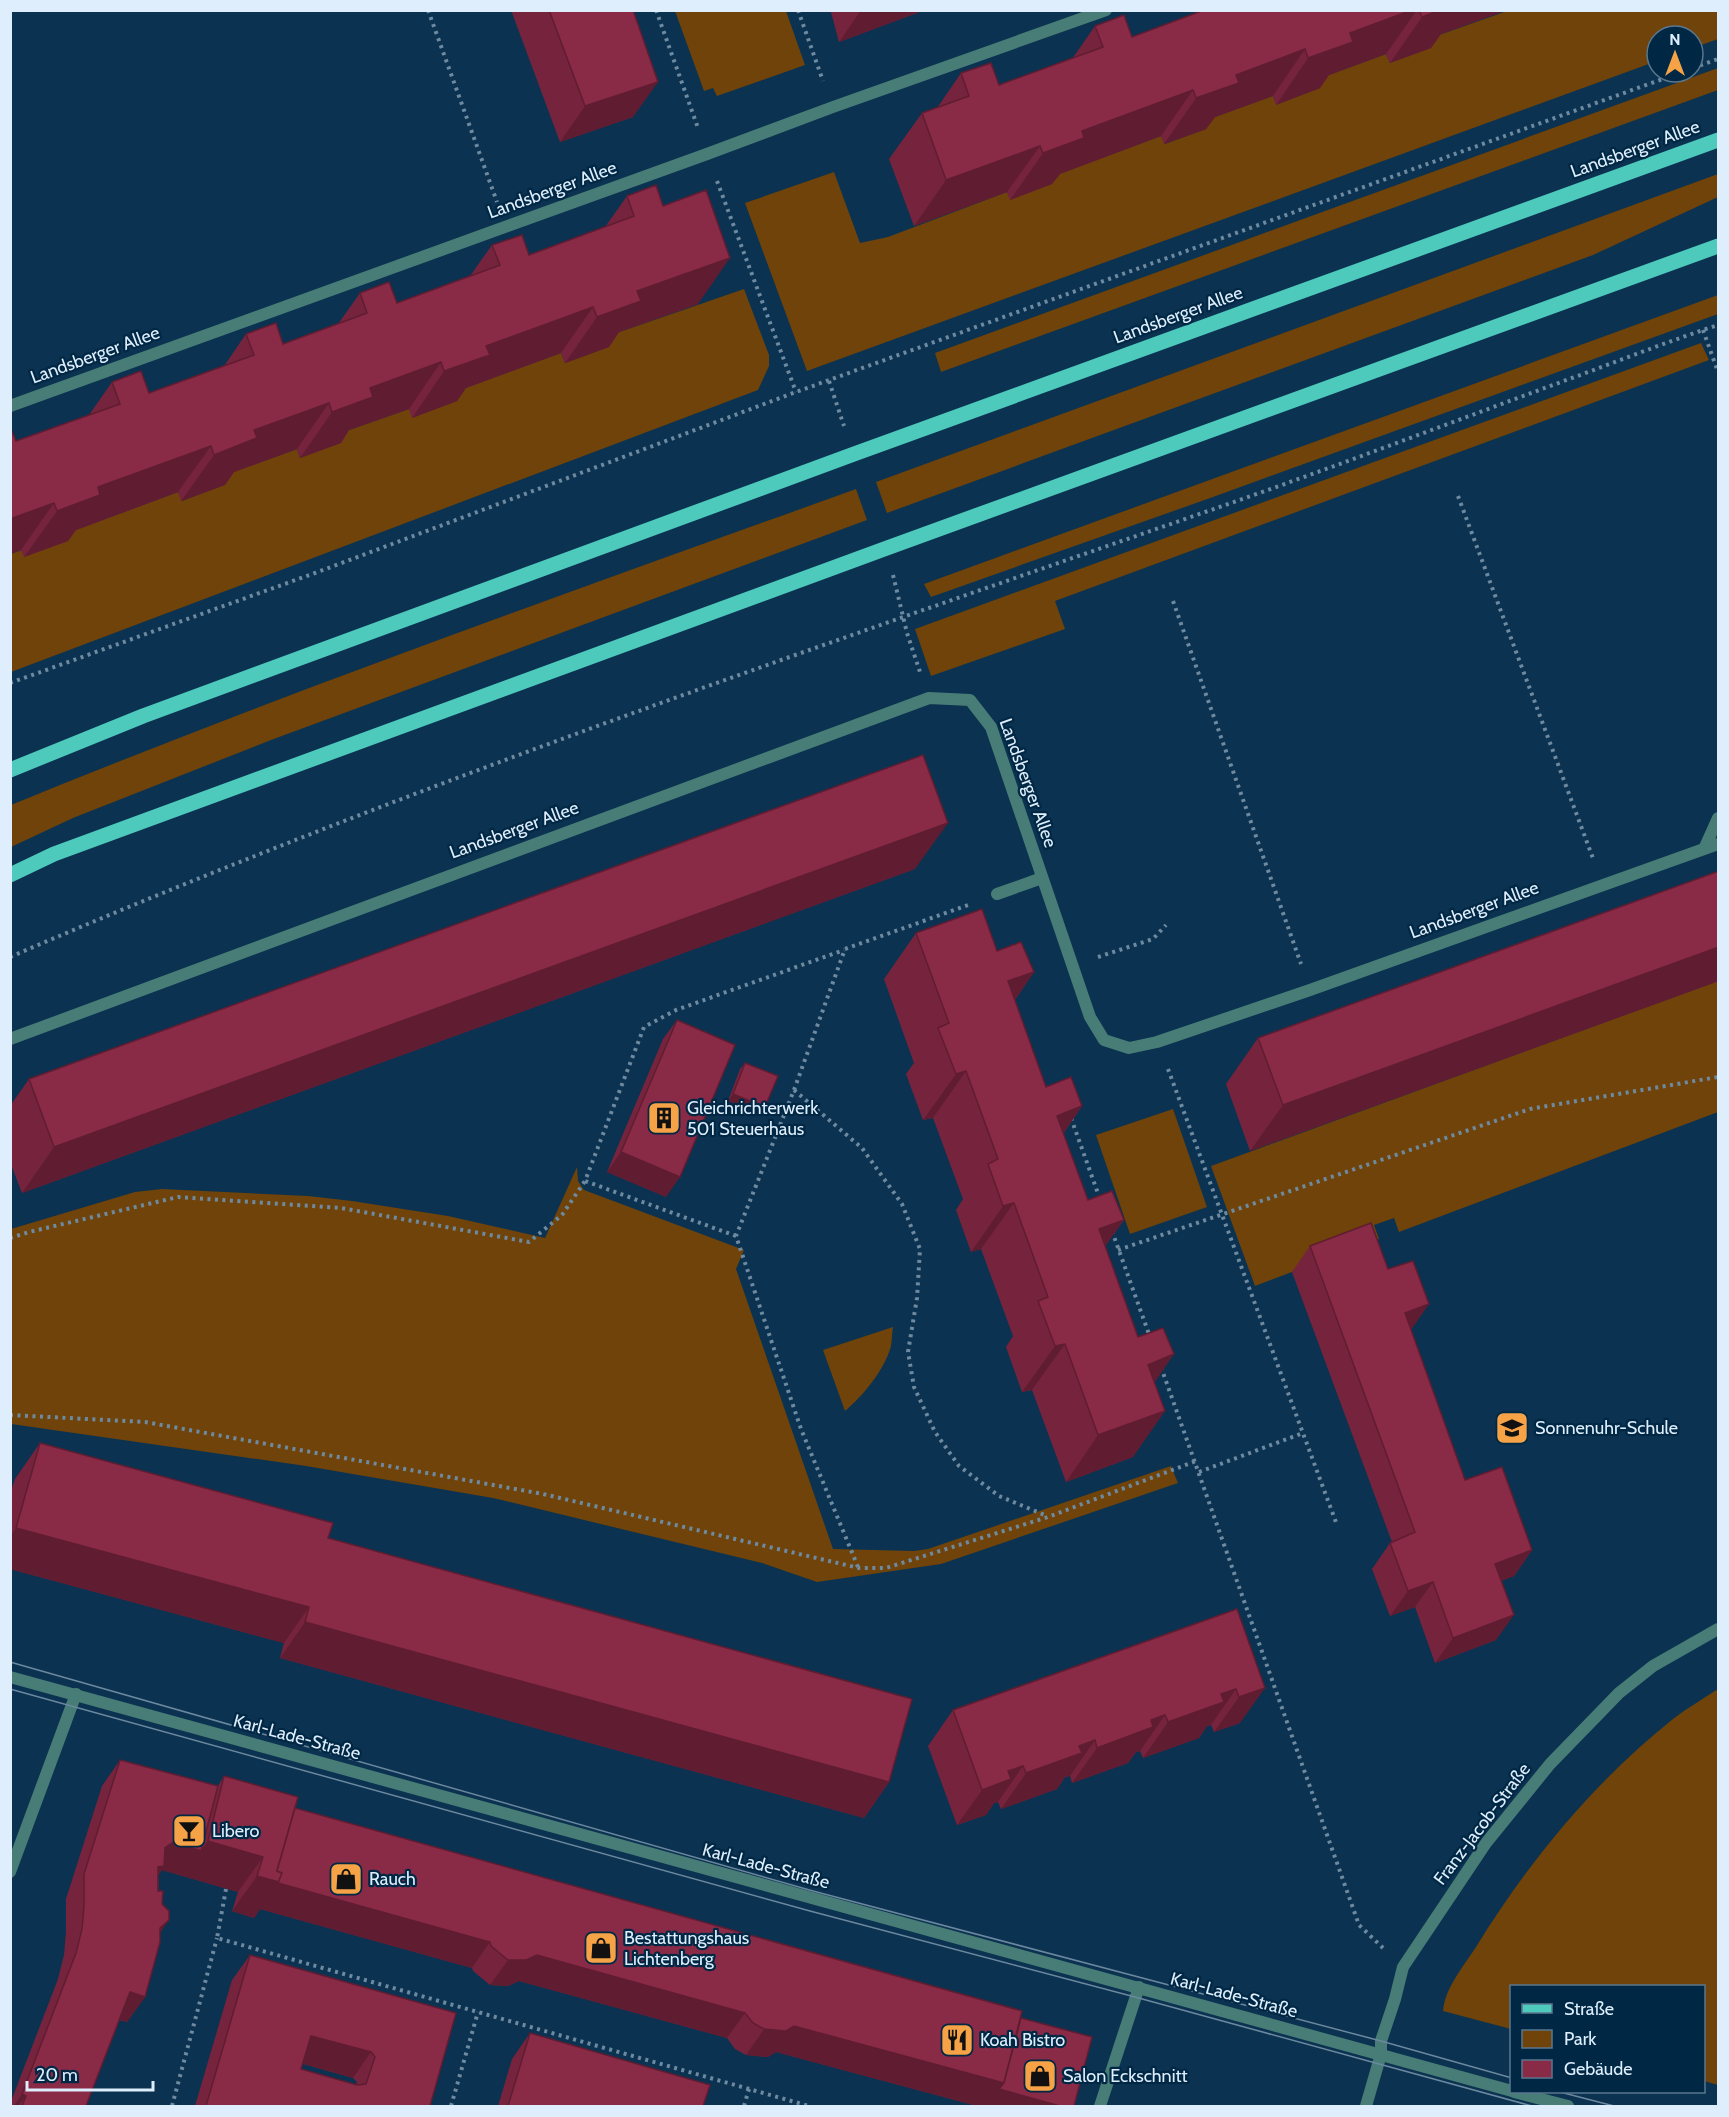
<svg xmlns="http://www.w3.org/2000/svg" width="1729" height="2117" font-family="Cabin,sans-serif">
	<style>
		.green { fill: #6f4309 }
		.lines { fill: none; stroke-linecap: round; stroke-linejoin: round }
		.path { stroke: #6e8aa0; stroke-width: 4; stroke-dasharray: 3 4.5; stroke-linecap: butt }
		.service { stroke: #477d76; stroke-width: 12 }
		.minor { stroke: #477d76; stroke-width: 12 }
		.primary { stroke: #4ecabd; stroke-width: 15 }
		.tram { stroke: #6b889f; stroke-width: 1.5 }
		.wall { fill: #76243d; fill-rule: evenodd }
		.shaded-wall { fill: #601d32 }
		.building { fill: #892a47; stroke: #601d32; stroke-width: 1.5; fill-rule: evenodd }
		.labels { text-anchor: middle; stroke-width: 4.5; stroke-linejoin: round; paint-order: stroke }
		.street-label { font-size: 18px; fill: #deeefc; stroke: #002845 }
		.poi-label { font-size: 18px; fill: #deeefc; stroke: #002845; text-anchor: start }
	</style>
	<rect width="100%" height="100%" fill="#0b3250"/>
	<!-- green -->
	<g class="green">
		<path d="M675,11h111l19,54 -88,31 -4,-8 -9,3z"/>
		<path d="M1507,11h211v28l-25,9v-12h-36v25l-850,310 -62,-168 89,-31 26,71 28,-6 119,-45 3,7 40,-22 111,-41 4,8 41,-15 -2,-8 69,-25 3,8 44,-16 -2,-9 68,-25 4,9 38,-24z"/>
		<path d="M1718,68v22l-777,282 -6,-19z"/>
		<path d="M1718,174v23l-125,58 -706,258 -11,-31z"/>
		<path d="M744,289l25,66v11l-11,24 -747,282v-118l167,-62 4,9 42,-16 -2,-9 75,-27 3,9 38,-24 71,-25 4,8 44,-16 -3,-9 107,-39 4,10 43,-16 -3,-10z"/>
		<path d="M1718,295v19l-505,183 -282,100 -7,-13z"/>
		<path d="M1701,343l8,17 -654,241 10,28 -134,47 -16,-47z"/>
		<path d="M856,489l11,31 -596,220 -198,78 -62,29v-42c278,-114 562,-214 845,-316z"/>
		<path d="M1718,981v131l-319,120 -5,-14 -20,7 5,14 -124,47 -44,-120z"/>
		<path d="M1173,1109l34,98 -77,27 -34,-99z"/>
		<path d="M577,1167l1,14 6,9 160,60 -8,19 97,280 81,2 14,-2 243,-83 7,17 -237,81 -124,18 -55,-19 -269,-65 -187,-32 -295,-42v-195l124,-37 27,-3 146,7 44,5 96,15 97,22z"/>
		<path d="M893,1327c-1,6 -1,13 -2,19 -6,23 -28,50 -46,65l-22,-61z"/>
		<path d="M1718,1689v396l-14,-4v-95h-192l-1,43 -68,-18c2,-23 20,-44 33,-64 53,-86 118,-165 197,-228 14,-11 30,-20 45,-30z"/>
	</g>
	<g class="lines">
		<!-- path -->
		<g class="path">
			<path d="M428,10l69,192"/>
			<path d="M656,10l42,118"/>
			<path d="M798,10l25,71"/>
			<path d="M1693,68l25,-9"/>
			<path d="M717,181l79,211"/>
			<path d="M1703,330l15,42"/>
			<path d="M829,381l15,45"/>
			<path d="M1458,496l136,365"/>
			<path d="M893,575l14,58 13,39"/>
			<path d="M1173,601l128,363"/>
			<path d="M10,683l305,-110 481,-181 886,-320"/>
			<path d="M10,957c393,-169 798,-307 1201,-447 121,-42 241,-88 361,-132 49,-18 97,-37 146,-53"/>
			<path d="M1098,957l55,-18 13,-14"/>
			<path d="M1168,1069l169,456"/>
			<path d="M794,1090l68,58 40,56 18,45 -3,49 -9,54 6,35 21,45 24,34 40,30 48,20"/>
			<path d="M1071,1118l29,81"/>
			<path d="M1112,1231l38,106"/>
			<path d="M736,1236l-151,-55 59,-154 32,-17 168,-60"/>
			<path d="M10,1238l19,-6 149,-35 163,11 188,34 33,-27 23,-34"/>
			<path d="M1118,1250l412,-141 188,-32"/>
			<path d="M1161,1367l198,558 24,23"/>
			<path d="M10,1415l135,7 398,72 316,74h27l162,-51 148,-56"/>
			<path d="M1199,1472l104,-39"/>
			<path d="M858,1567l-57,-138 -65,-193 58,-146 51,-141 126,-45"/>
			<path d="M226,1889l-9,49 592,168"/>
			<path d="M172,2106l45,-168"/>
			<path d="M451,2106l27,-94"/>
			<path d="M744,2106l5,-17"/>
		</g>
		<!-- service -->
		<g class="service">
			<path d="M10,406l697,-252 126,-47 273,-97"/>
			<path d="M997,894l45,-16"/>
			<path d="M1100,2106l39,-119"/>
		</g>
		<!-- minor -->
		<g class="minor">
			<path d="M1705,847l13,-29"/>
			<path d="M10,1039l919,-341 41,2 21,27 99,290 14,23 25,8 28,-6 153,-52 408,-146"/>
			<path d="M10,1677l1502,414"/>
			<path d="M10,1872l66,-178"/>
			<path d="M1514,2092l54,14"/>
			<path d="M1366,2106l15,-52v-13l14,-42 8,-32 83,-124 64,-79 69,-71 34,-27 65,-37"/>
		</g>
		<!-- primary -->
		<g class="primary">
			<path d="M10,770l133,-54 711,-262 864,-314"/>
			<path d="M10,875l44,-21 833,-306 831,-302"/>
		</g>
		<!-- tram -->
		<g class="tram">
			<path d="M10,1662l803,229 568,150 131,37"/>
			<path d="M10,1689l800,222 325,86 397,109"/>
			<path d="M1560,2092l54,14"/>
		</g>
	</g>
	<!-- wall -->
	<g class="wall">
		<path d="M511,10h122v107l-73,25z"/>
		<path d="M832,10h93l-86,32 -8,-30z"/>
		<path d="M1204,10h303l-66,24 -10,14 -41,15 -4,-9 -57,21 -9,13 -44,17 -3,-9 -58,21 -9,12 -42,15 -3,-8 -101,38 -8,10 -42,16 -3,-8 -93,34 -25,-67 33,-46 15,-5 24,-35 38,12 73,-26 23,-33 37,11z"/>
		<path d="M627,196l71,108 -79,28 -10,15 -44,16 -4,-10 -95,35 -9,13 -45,17 -3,-9 -60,21 -8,13 -41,15 -3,-9 -63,23 -9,13 -44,16 -3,-9 -102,38 -8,11 -44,16 -3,-7 -11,4v-127l6,14 73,-26 23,-33 37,11 75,-27 22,-32 37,10 55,-20 22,-31 37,10 73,-27 22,-31 37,10 76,-28z"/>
		<path d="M915,869l-893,324 -12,-31v-56l19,-27z"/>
		<path d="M1719,871v110l-469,170 -24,-67 32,-46z"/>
		<path d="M916,933l81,18 37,21 -19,28 31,87 36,19 -19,28 25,66 36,20 -19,26 50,136 -22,75 -67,25 -34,-92 -10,2 -16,-45 7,-11 -32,-87 -10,3 -15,-42 7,-11 -30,-81 -10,2 -17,-46 8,-11 -30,-84z"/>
		<path d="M677,1020l-11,177 -59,-25 56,-133z"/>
		<path d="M745,1063l20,44 -5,6 -32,-12 12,-32z"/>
		<path d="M1310,1246l78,23 23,61 54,150 67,70 -18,26 -13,5 -5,59 -61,23 -20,-56 -25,9 -18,-47 18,-26 2,-1 -100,-270z"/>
		<path d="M40,1443l288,95 561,244 -25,36 -584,-160 4,-15 -274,-74v-75l5,-15z"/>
		<path d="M1237,1609l3,114 -26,9 -3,-7 -4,1 -8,12 -56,20 -3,-7 -4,1 -8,11 -56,20 -2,-7 -5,1 -8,12 -56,20 -3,-7 -4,1 -8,12 -29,10 -29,-79 25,-36z"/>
		<path d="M120,1760l98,26 6,-10 71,32 726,210 53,88h-97l-201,-54 -8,5 -22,-2 -11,-6 -8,-11 -208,-57 -11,5 -18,-1 -17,-14 -1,-3 -212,-59 -6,9 -22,-7 6,-19 -76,-22 -4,5 2,57 -15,65 -18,25 -8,-2 -33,86h-76v-2l48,-125 6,-24 2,-23v-33l36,-113z"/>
		<path d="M250,1955l206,58 -26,93h-235l37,-126zM303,2064l50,14 4,4 -1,3 -55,-16z"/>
		<path d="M530,2033l173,73h-205l14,-47z"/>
	</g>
	<!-- shaded-wall -->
	<g class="shaded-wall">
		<path d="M861,10h64l-86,32z"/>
		<path d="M1412,10h5l-31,44 -57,21 -9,13 -44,17 32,-47 42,-25z"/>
		<path d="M1440,10h67l-66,24 -10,14 -41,15 32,-46z"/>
		<path d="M1305,49l-32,47 -58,21 -9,12 -42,15 32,-46 40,-23z"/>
		<path d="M658,82l-25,35 -73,25 25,-36z"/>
		<path d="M1193,90l-32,46 -101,38 -8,10 -42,16 33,-47 39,-22z"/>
		<path d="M1040,146l-33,46 -93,34 32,-46z"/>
		<path d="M730,258l-32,46 -79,28 -10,15 -44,16 32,-46 40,-26z"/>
		<path d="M593,307l-32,46 -95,35 -9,13 -45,17 32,-47 42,-25z"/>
		<path d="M441,362l-32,47 -60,21 -8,13 -41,15 32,-46 38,-24z"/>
		<path d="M329,403l-32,46 -63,23 -9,13 -44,16 33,-46 40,-25z"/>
		<path d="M211,446l-33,46 -102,38 -8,11 -44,16 33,-46 41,-24z"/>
		<path d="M54,503l-33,47 -11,4v-35z"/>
		<path d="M948,823l-33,46 -893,324 32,-46z"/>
		<path d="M1719,947v34l-469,170 33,-46z"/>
		<path d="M1034,972l-32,46 6,-37z"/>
		<path d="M966,1071l-33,47 -10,2 33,-46z"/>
		<path d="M733,1094l32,13 -5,6 -32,-12z"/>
		<path d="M1082,1106l-32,47 7,-37z"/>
		<path d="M621,1152l59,25 -14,20 -59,-25z"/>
		<path d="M1014,1203l-33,46 -10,3 32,-46z"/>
		<path d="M1124,1220l-33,46 8,-37z"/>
		<path d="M1429,1304l-18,26 -24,9 18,-26z"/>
		<path d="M1065,1344l-33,46 -10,2 33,-46z"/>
		<path d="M1174,1354l-32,47 6,-36z"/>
		<path d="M1165,1411l-32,46 -67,25 32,-47z"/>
		<path d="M16,1528l293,79 -25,36 -274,-74v-33z"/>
		<path d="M1532,1550l-18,26 -37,14 18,-26z"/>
		<path d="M1433,1582l-18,25 -25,9 18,-25z"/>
		<path d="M1514,1615l-18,25 -61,23 18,-25z"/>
		<path d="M305,1622l584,160 -25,36 -584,-160z"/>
		<path d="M1265,1688l-25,35 -26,9 25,-35z"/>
		<path d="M1236,1689l-25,36 -4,1 -8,12 -56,20 25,-36 53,-28z"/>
		<path d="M1165,1715l-25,36 -4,1 -8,11 -56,20 25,-35 54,-28z"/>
		<path d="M1095,1740l-25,36 -5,1 -8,12 -56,20 25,-36 53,-27z"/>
		<path d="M1023,1766l-25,36 -4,1 -8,12 -29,10 25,-35 26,-19z"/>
		<path d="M208,1841l55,16 -25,35 -55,-16z"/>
		<path d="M173,1842l28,9 -18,25 -21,-6 -16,22 19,-44z"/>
		<path d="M257,1876l233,66 -18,26 -212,-59 -6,9 -22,-7z"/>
		<path d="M169,1920l-18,26 9,-18z"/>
		<path d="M537,1955l208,58 -18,25 -208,-57 -11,5 -18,-1 18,-25z"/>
		<path d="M130,1992l15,5 -18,25 -15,-5z"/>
		<path d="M794,2026l210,57 -17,23h-10l-201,-54 -8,5 -22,-2 18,-26z"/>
		<path d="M311,2036l60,16 -18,26 -60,-17z"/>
		<path d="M999,2089l61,17h-73z"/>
		<path d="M22,2094l4,2 -8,10h-4z"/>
	</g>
	<!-- building -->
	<g class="building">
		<path d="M549,10h84l25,72 -73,24z"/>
		<path d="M1204,10h208l-62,23 3,9 -45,16 -3,-9 -69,26 3,8 -43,15 -3,-8 -111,41 2,7 -41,15 -3,-7 -94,34 -24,-67 47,-17 -8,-23 30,-10 8,22 104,-38 -8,-21 29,-11 8,22z"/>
		<path d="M1419,10h21l-18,7z"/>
		<path d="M656,185l7,21 43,-16 24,68 -93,33 4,10 -44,16 -4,-10 -107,39 4,9 -46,16 -3,-9 -71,26 3,9 -41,15 -3,-9 -75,27 3,8 -43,17 -3,-9 -113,41 2,8 -43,16 -3,-8 -44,16v-92l6,14 104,-37 -8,-22 29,-11 8,22 105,-38 -8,-21 30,-11 7,21 84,-31 -7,-20 29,-11 8,21 103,-38 -8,-20 30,-10 7,20 105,-39 -7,-20z"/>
		<path d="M923,755l25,68 -894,324 -25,-68z"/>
		<path d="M1719,871v76l-436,158 -25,-67z"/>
		<path d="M982,909l15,42 24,-9 13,30 -26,9 38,106 25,-10 11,29 -25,10 31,84 24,-9 12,29 -25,9 39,108 25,-9 11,26 -26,11 17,46 -67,24 -33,-91 -10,2 -17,-45 10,-4 -34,-94 -11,3 -15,-42 10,-5 -32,-88 -10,3 -18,-46 11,-5 -33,-90z"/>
		<path d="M677,1020l58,25 -55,132 -59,-25z"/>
		<path d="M745,1063l33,13 -13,31 -32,-13z"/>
		<path d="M1371,1223l17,46 25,-8 16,43 -24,9 60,167 37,-13 30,83 -37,14 19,51 -61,23 -20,-56 -25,9 -18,-48 25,-11 -105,-286z"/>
		<path d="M40,1443l293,80 -5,15 584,161 -23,83 -584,-160 4,-15 -293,-79z"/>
		<path d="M1237,1609l28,79 -26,9 -3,-8 -15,5 3,8 -56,20 -3,-7 -14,5 2,7 -56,21 -2,-8 -16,6 3,7 -56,20 -3,-7 -15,5 3,8 -29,11 -29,-80z"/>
		<path d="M120,1760l98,26 -17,65 -28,-9 -8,6 -1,18 -6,1v24h5l-1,13 7,7v9l-9,8v14l-15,55 -15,-5 -44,114h-64l4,-10 -4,-2 54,-141 6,-24 2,-23v-32z"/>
		<path d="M224,1776l74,21 -21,74 5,2 -3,9 -22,-6 6,-19 -55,-16z"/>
		<path d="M295,1808l727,203 -18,72 -210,-57 -8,5 -22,-2 -11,-6 -8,-10 -208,-58 -11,5h-18l-17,-14 -1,-4 -212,-59 4,-10 -5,-2z"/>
		<path d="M250,1955l206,58 -26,93h-224zM311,2036l60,16 4,5 -9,27 -9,1 -56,-16z"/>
		<path d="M1021,2018l71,19 -18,69h-14l-61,-17 5,-6z"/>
		<path d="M530,2033l180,52 -7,21h-195z"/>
	</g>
	<!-- icons -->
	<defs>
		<symbol id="building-square" viewBox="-11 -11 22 22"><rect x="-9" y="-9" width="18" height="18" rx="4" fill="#f5a346" stroke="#002845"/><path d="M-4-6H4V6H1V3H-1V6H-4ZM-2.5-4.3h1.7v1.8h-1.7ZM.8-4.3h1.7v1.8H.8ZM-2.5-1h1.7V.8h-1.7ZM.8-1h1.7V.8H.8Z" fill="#111"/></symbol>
		<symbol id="school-square" viewBox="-11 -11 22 22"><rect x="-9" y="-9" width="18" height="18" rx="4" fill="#f5a346" stroke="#002845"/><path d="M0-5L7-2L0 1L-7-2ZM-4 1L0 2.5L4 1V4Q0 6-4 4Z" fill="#111"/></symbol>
		<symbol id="bar-square" viewBox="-11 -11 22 22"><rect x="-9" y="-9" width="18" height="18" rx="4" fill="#f5a346" stroke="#002845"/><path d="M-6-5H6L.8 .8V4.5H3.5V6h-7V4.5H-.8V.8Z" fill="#111"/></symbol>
		<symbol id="shop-square" viewBox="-11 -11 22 22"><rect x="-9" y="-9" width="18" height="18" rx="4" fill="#f5a346" stroke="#002845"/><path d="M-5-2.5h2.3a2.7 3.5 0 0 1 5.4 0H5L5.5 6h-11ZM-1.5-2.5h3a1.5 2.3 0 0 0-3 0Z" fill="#111"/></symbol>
		<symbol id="restaurant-square" viewBox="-11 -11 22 22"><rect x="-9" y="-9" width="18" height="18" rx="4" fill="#f5a346" stroke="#002845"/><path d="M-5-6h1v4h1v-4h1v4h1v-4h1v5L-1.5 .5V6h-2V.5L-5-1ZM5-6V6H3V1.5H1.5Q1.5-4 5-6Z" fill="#111"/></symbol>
	</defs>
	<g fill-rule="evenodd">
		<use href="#building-square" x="645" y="1099" width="38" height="38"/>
		<use href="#school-square" x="1493" y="1409" width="38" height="38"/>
		<use href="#bar-square" x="170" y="1812" width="38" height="38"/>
		<use href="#shop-square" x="327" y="1860" width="38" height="38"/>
		<use href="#shop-square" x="582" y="1929" width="38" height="38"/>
		<use href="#restaurant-square" x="938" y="2021" width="38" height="38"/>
		<use href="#shop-square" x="1021" y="2057" width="38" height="38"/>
	</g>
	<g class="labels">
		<!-- street labels -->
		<g class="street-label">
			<text transform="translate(1635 149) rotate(-20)" y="6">Landsberger Allee</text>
			<text transform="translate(552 190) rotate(-20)" y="6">Landsberger Allee</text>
			<text transform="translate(1178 315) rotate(-20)" y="6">Landsberger Allee</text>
			<text transform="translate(95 355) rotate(-20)" y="6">Landsberger Allee</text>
			<text transform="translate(1028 783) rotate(70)" y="6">Landsberger Allee</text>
			<text transform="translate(514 830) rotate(-20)" y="6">Landsberger Allee</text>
			<text transform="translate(1474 910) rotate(-20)" y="6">Landsberger Allee</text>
			<text transform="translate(297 1737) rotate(15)" y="6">Karl-Lade-Straße</text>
			<text transform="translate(1482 1824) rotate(-53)" y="6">Franz-Jacob-Straße</text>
			<text transform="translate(766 1866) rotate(15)" y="6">Karl-Lade-Straße</text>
			<text transform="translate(1234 1995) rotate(15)" y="6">Karl-Lade-Straße</text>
		</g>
		<!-- poi labels -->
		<g class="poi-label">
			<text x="687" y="1114">Gleichrichterwerk<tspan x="687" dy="21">501 Steuerhaus</tspan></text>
			<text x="1535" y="1434">Sonnenuhr-Schule</text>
			<text x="212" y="1837">Libero</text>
			<text x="369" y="1885">Rauch</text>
			<text x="624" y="1944">Bestattungshaus<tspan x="624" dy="21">Lichtenberg</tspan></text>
			<text x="980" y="2046">Koah Bistro</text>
			<text x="1063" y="2082">Salon Eckschnitt</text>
		</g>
	</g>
	<!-- border -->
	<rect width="1729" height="2117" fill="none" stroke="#deeefc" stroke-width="24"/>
	<!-- legend -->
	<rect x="1510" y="1985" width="195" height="108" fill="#002845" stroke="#59778e" stroke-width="1.5"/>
	<rect x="1522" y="2004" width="30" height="9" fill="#4ecabd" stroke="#59778e" stroke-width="1.5"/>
	<text x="1564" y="2015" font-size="18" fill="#deeefc">Straße</text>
	<rect x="1522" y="2030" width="30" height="18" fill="#6f4309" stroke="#59778e" stroke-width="1.5"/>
	<text x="1564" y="2045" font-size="18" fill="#deeefc">Park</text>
	<rect x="1522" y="2060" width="30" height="18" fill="#892a47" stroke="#59778e" stroke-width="1.5"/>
	<text x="1564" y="2075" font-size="18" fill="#deeefc">Gebäude</text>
	<!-- north arrow -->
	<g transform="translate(1675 54)"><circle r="28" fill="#002845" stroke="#59778e" stroke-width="1.5"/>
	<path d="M0-4.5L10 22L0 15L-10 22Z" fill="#f5a346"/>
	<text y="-9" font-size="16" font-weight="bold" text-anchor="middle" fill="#deeefc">N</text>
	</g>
	<!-- scale -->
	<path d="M27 2081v9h126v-9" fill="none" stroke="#deeefc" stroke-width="3"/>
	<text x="36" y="2081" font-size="18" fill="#deeefc" stroke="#002845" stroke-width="4.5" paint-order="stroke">20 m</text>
</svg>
